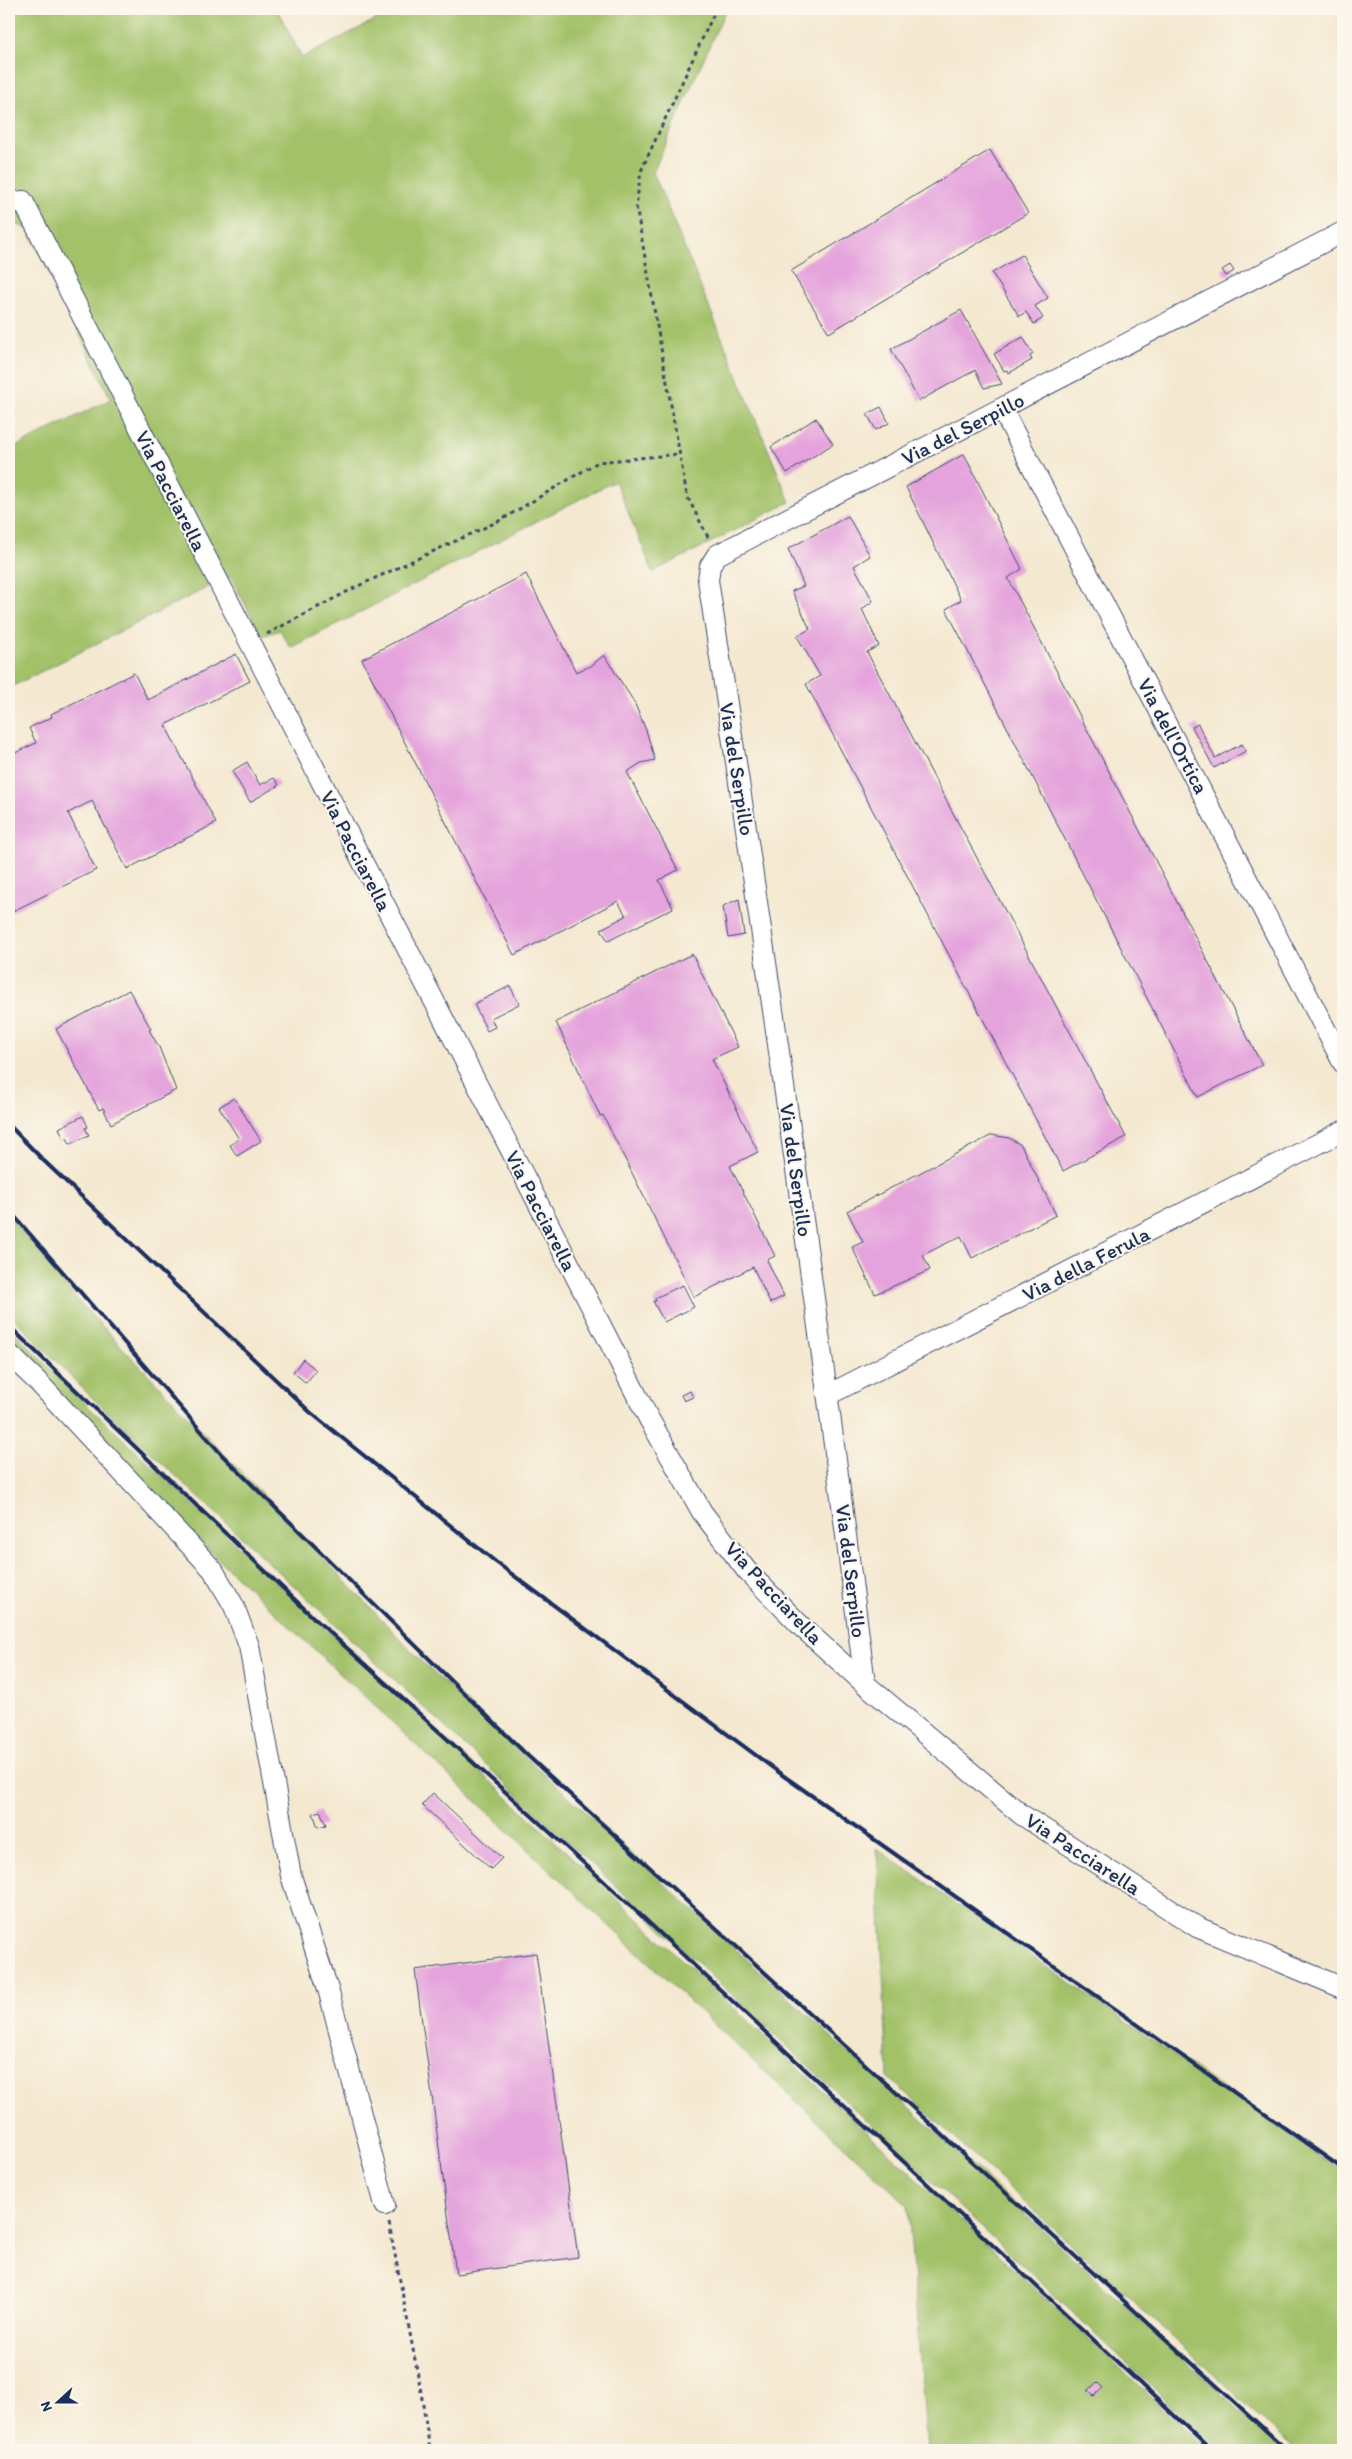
<svg xmlns="http://www.w3.org/2000/svg" width="1352" height="2459" font-family="Itim,sans-serif">
	<style>
		.green { fill: #a2c168; stroke: #5e7863 }
		.building { fill: #e4a3dc }
		.lines { fill: none; stroke-linecap: round; stroke-linejoin: round }
		.minor-casing { stroke: #3c4b6f; stroke-width: 22 }
		.path { stroke: #3c4b6f; stroke-width: 3; stroke-dasharray: 4 4; stroke-linecap: butt }
		.minor { stroke: #fff; stroke-width: 20 }
		.rail { stroke: #1b2f5e; stroke-width: 4 }
		.labels { text-anchor: middle; stroke-width: 4; stroke-linejoin: round; paint-order: stroke }
		.street-label { font-size: 21px; fill: #1b2f5e; stroke: #fbf7ec }
	</style>
	<rect width="100%" height="100%" fill="#fbf7ec"/>
	<filter id="ink" filterUnits="userSpaceOnUse"><feTurbulence type="fractalNoise" baseFrequency=".02" numOctaves="2"/><feDisplacementMap in="SourceGraphic" scale="10" xChannelSelector="R" yChannelSelector="G"/><feConvolveMatrix kernelMatrix="1 2 1 2 8 2 1 2 1" color-interpolation-filters="sRGB"/></filter>
	<filter id="wash" filterUnits="userSpaceOnUse"><feTurbulence type="fractalNoise" baseFrequency=".0096" numOctaves="4" result="noise"/><feDisplacementMap in="SourceGraphic" scale="20" xChannelSelector="R" yChannelSelector="G"/><feGaussianBlur stdDeviation="1.12" result="paint"/><feColorMatrix in="noise" values="0 0 0 0 0 0 0 0 0 0 0 0 0 0 0 0 0 1.4 0 .05"/><feComposite in="paint" operator="in"/></filter>
	<g filter="url(#wash)">
		<rect width="100%" height="100%" fill="#f4e8d0"/>
		<!-- green -->
		<g class="green">
			<path d="M9,9h268l25,49 94,-49h330l-73,163 137,330 -137,70 -38,-91 -324,167 -11,-18 -18,6 -32,-60 -221,112v-238l102,-51 -83,-170 -19,-8z"/>
			<path d="M9,1216l73,89 343,360 858,785h-63l-1134,-1058 -77,-79z"/>
			<path d="M9,1327l70,71 1129,1052h-281l-19,-244 -899,-843z"/>
			<path d="M877,1849l466,323v278h-47l-408,-373z"/>
		</g>
		<g id="blocks">
			<!-- building -->
			<g class="building">
				<path d="M990,150l38,63 -199,120 -38,-62z"/>
				<path d="M1022,255l26,43 -13,8 8,12 -9,6 -8,-12 -7,4 -27,-43z"/>
				<path d="M1230,265l4,6 -8,5 -4,-6z"/>
				<path d="M961,310l41,74 -18,4 -9,-18 -56,31 -28,-52z"/>
				<path d="M1023,337l10,17 -3,2 2,4 -23,13 -2,-3 -3,1 -10,-17z"/>
				<path d="M881,407l8,16 -13,7 -9,-16z"/>
				<path d="M816,418l17,26 -46,29 -16,-26z"/>
				<path d="M964,454l58,115 -14,9 254,487 -64,32 -252,-488 15,-9 -55,-113z"/>
				<path d="M848,516l22,40 -16,10 19,35 -11,8 17,37 -12,6 259,485 -63,34 -257,-487 14,-8 -23,-40 13,-7 -18,-38 12,-5 -16,-37z"/>
				<path d="M526,574l50,98 15,-6 13,-11 30,47 12,28 9,30 -14,3 -14,9 51,98 -19,10 14,28 -65,33 -7,-12 25,-13 -8,-15 -104,54 -152,-296z"/>
				<path d="M236,654l14,27 -85,44 51,98 -89,46 -35,-68 -24,12 28,57 -87,43v-157l27,-13 -7,-15 23,-11 -1,-3 83,-41 14,27z"/>
				<path d="M1198,724l17,34 27,-14 4,7 -32,17 -22,-41z"/>
				<path d="M247,762l13,23 14,-7 5,7 -29,17 -18,-31z"/>
				<path d="M739,899l5,36 -16,3 -5,-32z"/>
				<path d="M692,954l46,93 -26,12 46,93 -28,14 45,90 -8,4 17,36 -14,7 -17,-36 -59,30 -91,-182 -3,1 -44,-94z"/>
				<path d="M510,986l9,18 -28,14 4,9 -8,4 -13,-27z"/>
				<path d="M129,990l22,39 -2,1 10,17 17,43 -65,34 -8,-16 -4,2 -43,-81z"/>
				<path d="M234,1098l27,43 -24,15 -7,-11 9,-6 -20,-32z"/>
				<path d="M83,1116l5,11 -3,1 4,7 -19,9 -3,-6 -3,1 -5,-11z"/>
				<path d="M992,1135l17,3 12,7 35,70 -84,43 -11,-22 -38,19 7,15 -55,24 -23,-47 11,-5 -16,-31z"/>
				<path d="M683,1285l11,22 -30,15 -11,-21h3l-1,-3z"/>
				<path d="M303,1359l13,11 -10,13 -13,-11z"/>
				<path d="M690,1391l3,6 -9,4 -3,-6z"/>
				<path d="M433,1793l69,65 -11,11 -69,-64z"/>
				<path d="M320,1811l6,14 -8,2 -5,-14z"/>
				<path d="M536,1953l42,304 -122,17 -41,-304z"/>
				<path d="M1097,2382l6,6 -9,8 -6,-5z"/>
			</g>
		</g>
	</g>
	<g filter="url(#ink)">
		<use href="#blocks" fill-opacity="0" stroke="#3c4b6f" stroke-width="1"/>
		<g class="lines">
			<defs>
				<g id="minor">
					<path d="M9,203l14,-2 626,1218 53,93 45,59 55,56 63,57 157,131 175,112 146,61"/>
					<path d="M1002,409l341,654"/>
					<path d="M9,1354l30,29 174,187 21,36 15,40 42,230 37,113 57,216"/>
					<path d="M828,1395l515,-264"/>
					<path d="M865,1684c-46,-369 -100,-737 -157,-1104l2,-14 7,-11 626,-323"/>
				</g>
			</defs>
			<!-- minor casing -->
			<use href="#minor" class="minor-casing"/>
			<!-- path -->
			<g class="path">
				<path d="M9,164l6,18"/>
				<path d="M708,537l-21,-41 -51,-290 5,-35 75,-162"/>
				<path d="M267,634l89,-47 145,-67 97,-58 82,-8"/>
				<path d="M389,2223l31,163 10,64"/>
			</g>
			<!-- minor -->
			<use href="#minor" class="minor"/>
			<!-- rail -->
			<g class="rail">
				<path d="M9,1125l34,35 267,252 187,151 284,211 562,395"/>
				<path d="M9,1210l213,245 306,301 759,694"/>
				<path d="M9,1326l306,293 316,287 580,544"/>
			</g>
		</g>
	</g>
	<g class="labels">
		<!-- street labels -->
		<g class="street-label">
			<text transform="translate(963 429) rotate(-27)" y="7">Via del Serpillo</text>
			<text transform="translate(171 491) rotate(63)" y="7">Via Pacciarella</text>
			<text transform="translate(1173 736) rotate(62)" y="7">Via dell'Ortica</text>
			<text transform="translate(737 769) rotate(81)" y="7">Via del Serpillo</text>
			<text transform="translate(356 851) rotate(63)" y="7">Via Pacciarella</text>
			<text transform="translate(796 1170) rotate(82)" y="7">Via del Serpillo</text>
			<text transform="translate(541 1211) rotate(63)" y="7">Via Pacciarella</text>
			<text transform="translate(1086 1264) rotate(-27)" y="7">Via della Ferula</text>
			<text transform="translate(851 1571) rotate(83)" y="7">Via del Serpillo</text>
			<text transform="translate(774 1593) rotate(47)" y="7">Via Pacciarella</text>
			<text transform="translate(1083 1854) rotate(33)" y="7">Via Pacciarella</text>
		</g>
	</g>
	<!-- margin -->
	<rect width="1352" height="2459" fill="none" stroke="#fbf7ec" stroke-width="30"/>
	<!-- north arrow -->
	<g transform="translate(58 2402) rotate(249)" stroke="#fbf7ec" stroke-width="4" paint-order="stroke">
	<path d="M0-4L9 19L0 12L-9 19Z" fill="#1b2f5e"/>
	<text y="-8" font-size="14" font-weight="bold" text-anchor="middle" fill="#1b2f5e">N</text>
	</g>
</svg>
